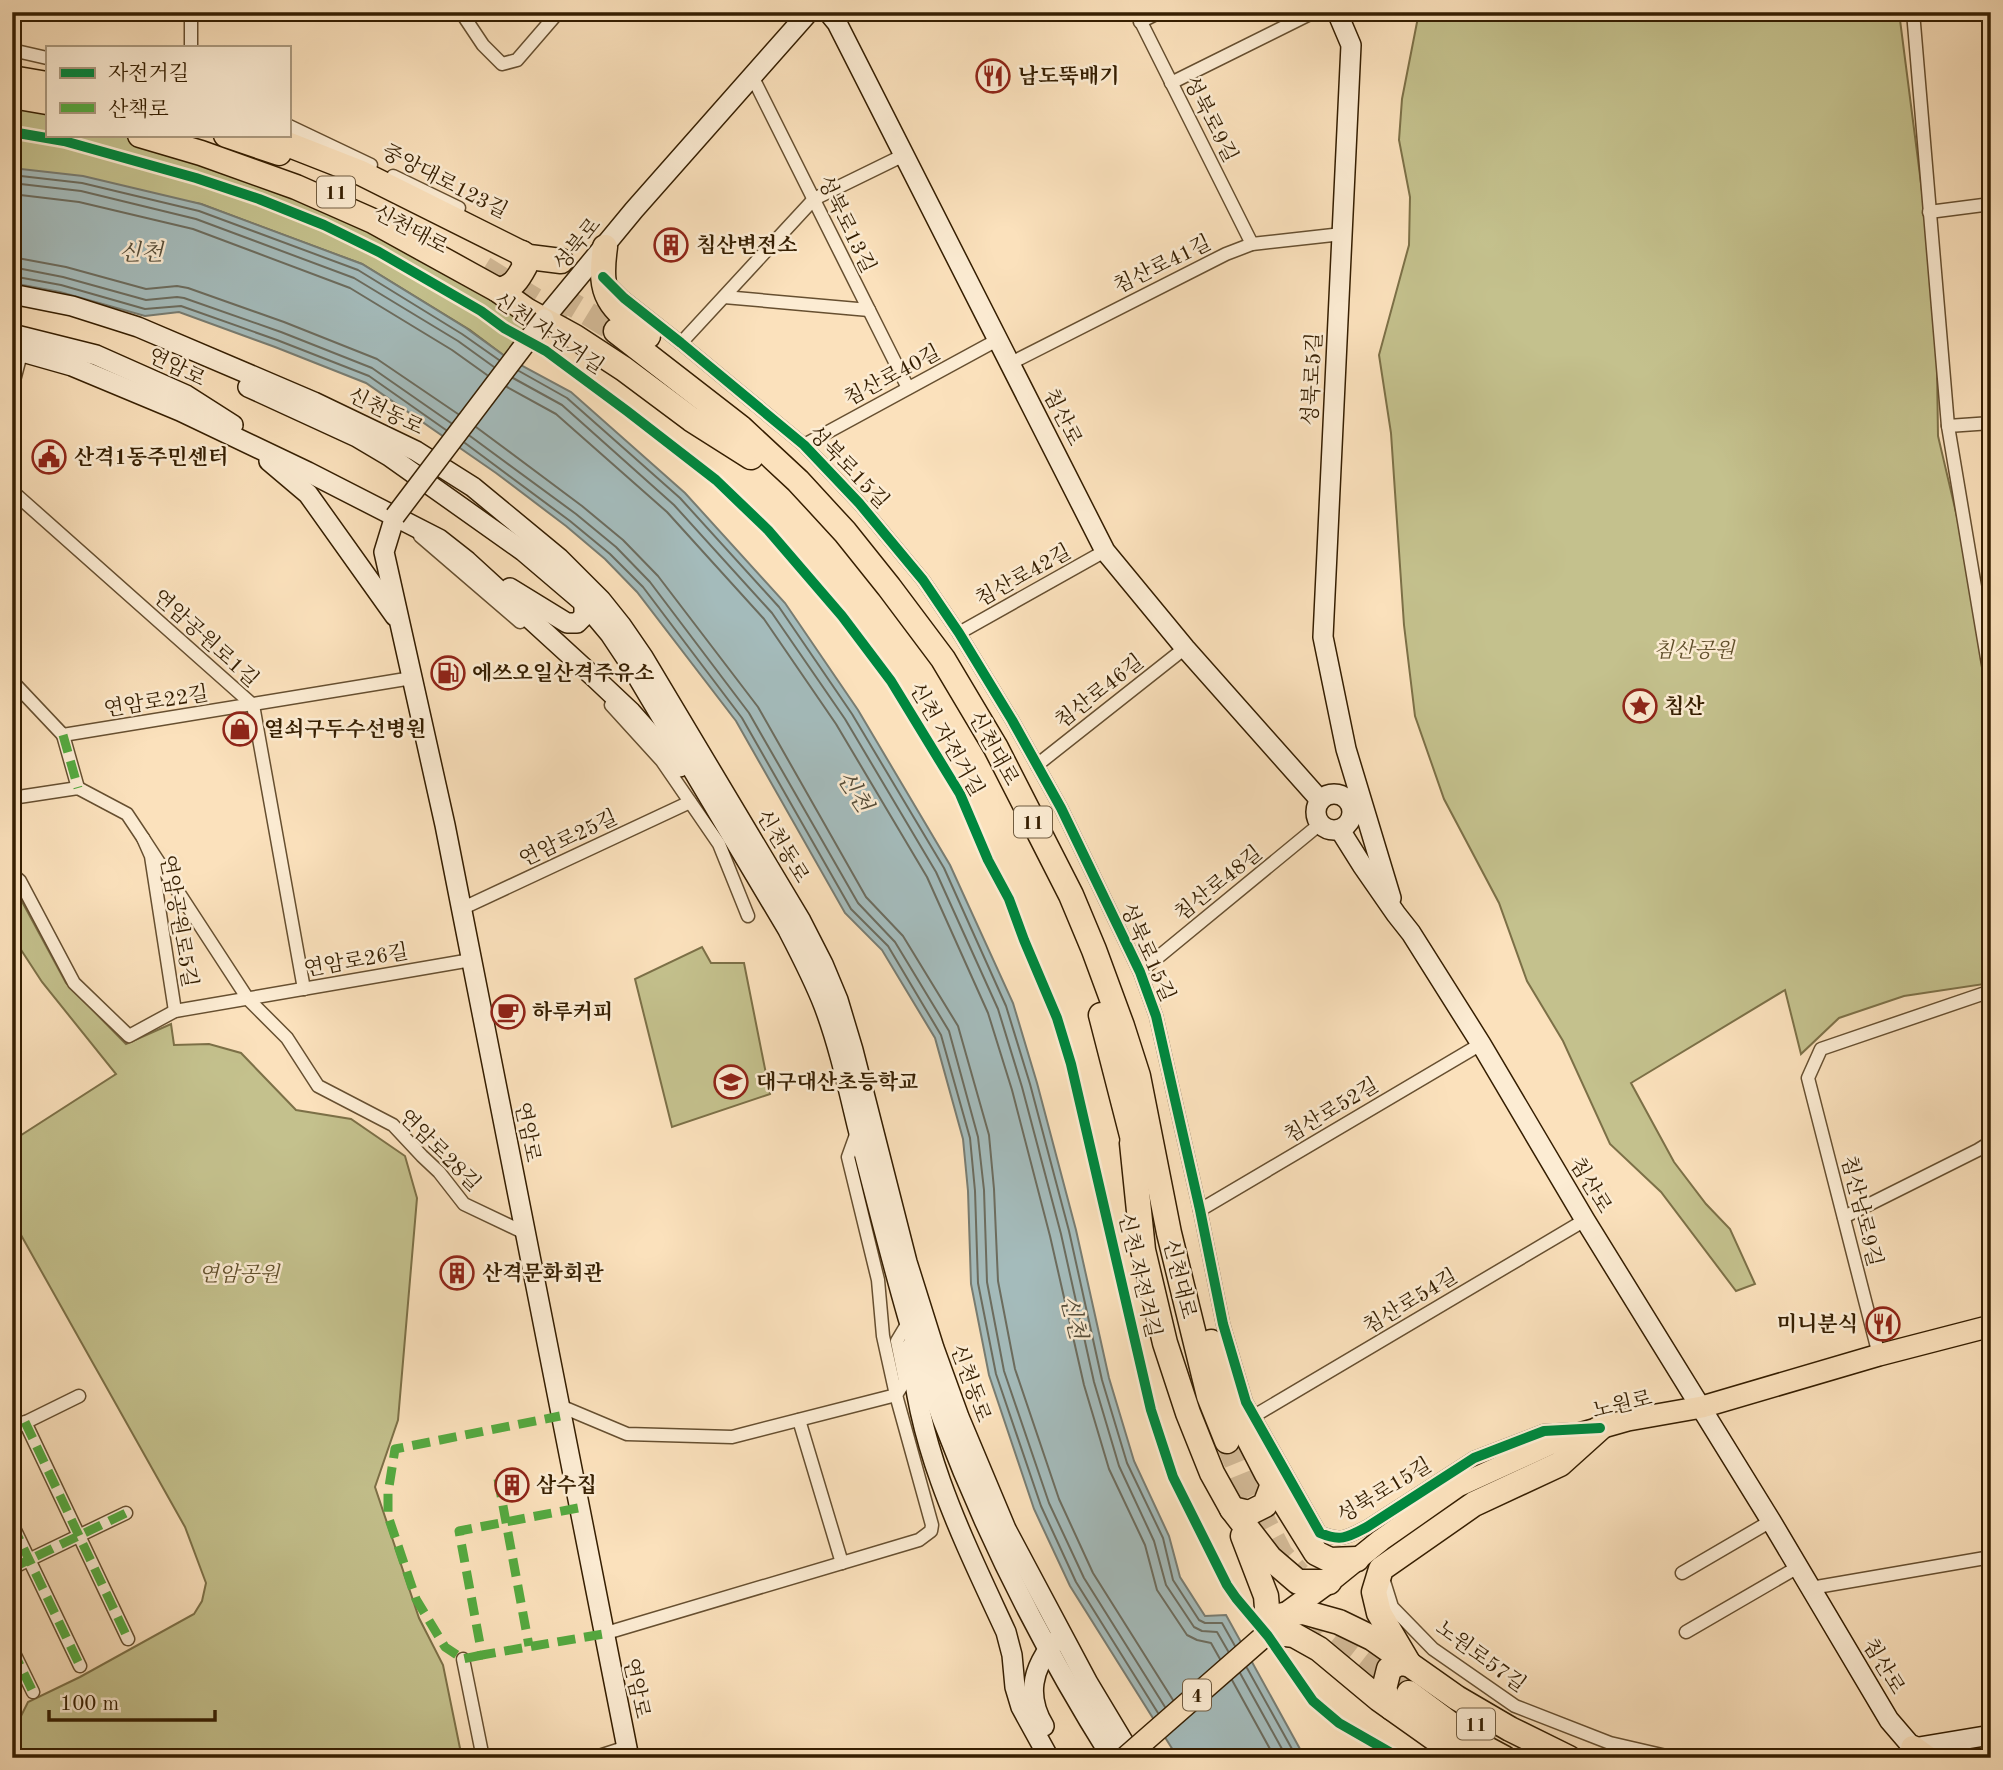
<svg xmlns="http://www.w3.org/2000/svg" width="2003" height="1770" font-family="'Old Standard TT','Noto Serif KR',serif">
	<style>
		.green { fill: #c4c18d; stroke: #7c7047; stroke-width: 2 }
		.water { fill: #a4bbbb; stroke: #787c71; stroke-width: 2 }
		.lines { fill: none; stroke-linecap: round; stroke-linejoin: round }
		.shore { stroke: #6c6c5e; stroke-width: 2 }
		.highway-tunnel { stroke: #d3ba97; stroke-width: 24; stroke-dasharray: 24 12; stroke-linecap: butt }
		.street-casing { stroke: #664f30; stroke-width: 15 }
		.secondary-casing { stroke: #351e01; stroke-width: 22 }
		.primary-casing { stroke: #351e01; stroke-width: 24 }
		.highway-casing { stroke: #351e01; stroke-width: 27 }
		.street { stroke: #fcecd3; stroke-width: 12 }
		.secondary { stroke: #fcecd3; stroke-width: 19 }
		.primary { stroke: #fbe1bc; stroke-width: 21 }
		.highway { stroke: #fbe1bc; stroke-width: 24 }
		.secondary-bridge-casing { stroke: #351e01; stroke-width: 22; stroke-linecap: butt }
		.primary-bridge-casing { stroke: #351e01; stroke-width: 24; stroke-linecap: butt }
		.secondary-bridge { stroke: #fcecd3; stroke-width: 19 }
		.primary-bridge { stroke: #fbe1bc; stroke-width: 21 }
		.quiet { stroke: #54aa40; stroke-width: 9; stroke-dasharray: 18 9; stroke-linecap: butt }
		.cycleway-casing { stroke: #fcecd3; stroke-width: 15 }
		.cycleway { stroke: #00873e; stroke-width: 10 }
		.labels { text-anchor: middle; stroke-width: 5; stroke-linejoin: round; paint-order: stroke }
		.shield { fill: #fcecd3; stroke: #715c40; stroke-width: 2 }
		.shield-label { font-size: 19px; font-weight: bold; fill: #351e01 }
		.poi-label { font-size: 21px; font-weight: bold; fill: #351e01; stroke: #fcecd3; text-anchor: start }
		.street-label { font-size: 21px; fill: #351e01; stroke: #fcecd3 }
		.park-label { font-size: 21px; font-style: italic; fill: #604f2b; stroke: #fcecd3 }
		.water-label { font-size: 23px; font-style: italic; fill: #564d39; stroke: #fcecd3 }
	</style>
	<rect width="100%" height="100%" fill="#fbe1bc"/>
	<filter id="stains"><feTurbulence type="fractalNoise" baseFrequency=".00286" numOctaves="4"/><feColorMatrix values="0 0 0 0 .2 0 0 0 0 .09 0 0 0 0 .02 0 0 0 .5 -.17"/></filter>
	<radialGradient id="worn" r=".72"><stop offset=".6" stop-color="#630" stop-opacity="0"/><stop offset="1" stop-color="#630" stop-opacity=".3"/></radialGradient>
	<!-- green -->
	<g class="green">
		<path d="M1419,12h480l37,288 2,136 32,136 21,160v251l-87,13 -65,22 -38,36 -16,-64 -154,93 43,79 32,42 24,25 25,55 -19,7 -75,-99 -51,-48 -47,-103 -36,-60 -28,-78 -55,-104 -29,-83 -11,-91 -13,-192 -12,-78 30,-110 1,-48 -11,-57 3,-41z"/>
		<path d="M12,102l35,5v28h79l168,57 243,123 -31,42 -36,-27 -108,-66 -161,-60 -189,-33z"/>
		<path d="M12,883l54,100 60,61 45,-20 3,21 35,-1 32,9 55,57 55,9 54,37 12,42 -19,222 -23,67 44,131 24,47 19,93h-450v-14l5,-20 11,-22 52,-25 114,-63 8,-13 4,-18 -21,-56 -173,-308v-78l104,-67 -74,-92 -30,-46z"/>
		<path d="M702,947l9,16h33l26,131 -98,33 -37,-148z"/>
	</g>
	<!-- water -->
	<path class="water" d="M12,168l71,8 118,28 161,60 104,64 40,29 65,35 114,101 100,110 73,107 92,155 63,138 24,80 39,147 33,148 25,83 35,75 11,41 25,39 21,-1 79,143h-127l-108,-172 -36,-77 -45,-134 -18,-91 -3,-93 -5,-52 -28,-101 -53,-88 -37,-37 -109,-192 -99,-129 -32,-33 -39,-33 -70,-53 -130,-90 -91,-36 -96,-35 -34,4 -85,-24 -48,-9z"/>
	<g class="lines">
		<!-- shore -->
		<g class="shore">
			<path d="M12,175l70,8 117,28 159,59 104,64 37,26"/>
			<path d="M12,183l69,8 115,28 158,59 104,63 36,26"/>
			<path d="M12,194l67,8 114,27 157,59 102,62 35,25"/>
			<path d="M12,257l54,10 80,22 31,-3 11,2 96,34 93,37 81,55"/>
			<path d="M12,267l51,10 83,23 31,-3 7,1 97,34 91,36 79,55"/>
			<path d="M12,276l49,9 84,24 36,-3 96,34 92,36 77,54"/>
			<path d="M519,371l48,27 113,100 99,109 73,107 92,154 62,138 24,78 39,147 33,149 25,83 36,75 10,42 26,40 6,3h17l13,23"/>
			<path d="M513,378l49,27 112,100 98,108 73,106 91,153 62,137 24,78 39,147 33,148 25,84 35,75 12,44 28,42 8,4 15,1 11,19"/>
			<path d="M507,387l49,27 111,98 97,107 72,105 91,153 61,136 24,77 38,146 34,149 25,84 36,76 12,45 30,45 10,5 14,3 9,16"/>
			<path d="M476,427l106,79 41,34 35,36 100,131 108,190 37,39 55,90 31,109 5,54 4,92 17,88 44,130 34,74 80,127"/>
			<path d="M470,436l106,78 40,33 34,35 99,131 109,190 37,39 54,89 29,106 6,53 3,92 17,89 45,132 35,75 81,129"/>
			<path d="M465,443l105,78 40,33 33,33 99,131 109,191 37,37 53,89 29,103 5,53 3,92 18,91 45,132 35,76 82,131"/>
			<path d="M1247,1668l50,90"/>
			<path d="M1240,1673l47,85"/>
			<path d="M1232,1680l43,78"/>
		</g>
		<!-- highway-tunnel -->
		<g class="highway-tunnel">
			<path d="M484,268l88,55"/>
			<path d="M557,295l59,36"/>
			<path d="M1227,1441l16,39 38,74 18,20"/>
			<path d="M1311,1610l18,20 74,58"/>
		</g>
		<defs>
			<g id="street">
				<path d="M191,12v35"/>
				<path d="M461,12l22,33 19,19 15,-4 38,-44"/>
				<path d="M1136,12l116,232"/>
				<path d="M1913,12l35,414 43,256"/>
				<path d="M1140,22l20,-10"/>
				<path d="M12,50l35,8"/>
				<path d="M752,76l156,312"/>
				<path d="M1171,83l143,-71"/>
				<path d="M289,126l82,39"/>
				<path d="M393,176l66,32"/>
				<path d="M1929,212l62,-8"/>
				<path d="M612,286l12,12 57,45 123,102 55,58 64,77 36,53 53,87 49,88 79,164 16,44 44,194 23,114 23,78 74,131c21,9 28,4 47,-6l107,-69 70,-27 24,-1"/>
				<path d="M724,297l145,13"/>
				<path d="M681,343l133,-144 90,-44"/>
				<path d="M1011,363l215,-109 26,-10 90,-10"/>
				<path d="M12,388l10,-38"/>
				<path d="M1948,426l43,-3"/>
				<path d="M804,445l195,-106"/>
				<path d="M12,491l241,214 51,284"/>
				<path d="M420,536l100,86"/>
				<path d="M959,633l146,-82"/>
				<path d="M12,681l51,54 349,-57"/>
				<path d="M611,705l51,56 57,83 29,72"/>
				<path d="M63,735l15,53"/>
				<path d="M1037,765l148,-117"/>
				<path d="M12,798l66,-10 49,26 16,24 8,18 24,155"/>
				<path d="M143,838l105,161 39,39 31,48 75,39 29,31 17,16 25,32 61,29"/>
				<path d="M12,874l8,7 54,102 55,53 46,-25 296,-51"/>
				<path d="M461,909l229,-107"/>
				<path d="M1140,972l180,-148"/>
				<path d="M1200,1210l281,-166"/>
				<path d="M1844,1217l134,-67 13,-8"/>
				<path d="M1879,1355l-71,-277 13,-29 170,-58"/>
				<path d="M558,1405l69,29 105,3 164,-42 9,-14 -8,-40 12,-20"/>
				<path d="M1254,1416l331,-196"/>
				<path d="M799,1420l43,143"/>
				<path d="M25,1422l103,217"/>
				<path d="M12,1429l67,-33"/>
				<path d="M12,1524l68,142"/>
				<path d="M12,1568l114,-55"/>
				<path d="M1682,1573l89,-52"/>
				<path d="M1382,1575l10,32 41,42 82,57 95,37 65,15"/>
				<path d="M1811,1588l180,-31"/>
				<path d="M1686,1632l112,-65"/>
				<path d="M603,1634l316,-94 12,-9 1,-6 -36,-130 -13,-59 -5,-56 -30,-123 9,-25"/>
				<path d="M12,1649l21,43"/>
				<path d="M463,1659l20,99"/>
				<path d="M593,1758l34,-11"/>
			</g>
			<g id="secondary">
				<path d="M828,12l9,11 268,528 80,97 135,152"/>
				<path d="M1337,12l14,33 -28,592 23,112 45,149"/>
				<path d="M12,294l60,12 66,21 176,75 102,49 57,36 86,71 42,42 20,25 22,32 158,264 22,43 15,36 15,50 54,212 27,86 25,69 47,112 82,154 45,75"/>
				<path d="M544,319l90,-109 175,-198"/>
				<path d="M12,334l84,21 90,40 47,30"/>
				<path d="M12,349l60,17 108,45 128,61 131,67 28,22 129,118 35,33 49,55"/>
				<path d="M248,387l109,50 32,19 134,95 61,52 26,31 18,27 160,269c13,25 26,50 36,76 15,40 24,82 34,123 16,63 32,126 50,189 47,155 118,303 204,440"/>
				<path d="M269,461l39,33 87,122"/>
				<path d="M395,516l-11,36 61,273 184,933"/>
				<path d="M510,588l57,35h10l7,-7v-13"/>
				<circle cx="1334" cy="812" r="18"/>
				<path d="M1340,830l22,35 34,49 15,19 70,111 104,176 186,301 118,199 24,28 78,-13"/>
				<path d="M911,1347c6,101 53,194 95,285l6,23 3,32 6,20 28,51"/>
				<path d="M1044,1726c-18,-30 -12,-57 10,-84"/>
			</g>
			<path id="primary" d="M1281,1617l48,-35 52,-42 77,-54 103,-47 67,-19 74,-13 177,-52 112,-29"/>
			<g id="highway">
				<path d="M12,78l35,6"/>
				<path d="M12,96l35,6"/>
				<path d="M140,135l61,18 95,34 77,34 96,53 29,16 28,20 49,27 49,32 67,50 60,38"/>
				<path d="M226,135l53,18"/>
				<path d="M264,135l97,38 168,84 32,4"/>
				<path d="M605,247c-7,50 4,59 43,89"/>
				<path d="M498,290c15,-2 20,-11 27,-24l-3,-13"/>
				<path d="M616,331l125,97 57,53 47,51 44,55 54,72 53,89 75,147 23,55 28,76 16,50 31,157 40,163 18,45"/>
				<path d="M1101,1015l37,144"/>
				<path d="M1132,1143l11,107 22,93 23,70 24,60 20,36 38,49 28,24h31"/>
				<path d="M1211,1342l24,70 32,62 49,79 14,7 27,-1"/>
				<path d="M1232,1509l17,4 16,-8 8,-21"/>
				<path d="M1243,1536l23,60 3,36 25,3 25,14 60,50 55,39 35,20"/>
				<path d="M1283,1615l20,-3 36,10 33,16 85,60 53,31 59,29"/>
				<path d="M1409,1664l-30,-51 -5,-21 7,-23 93,-65 86,-40 40,-36"/>
				<path d="M1409,1693l67,50 28,15"/>
				<path d="M1392,1708l-8,-19 5,-20 10,-6 10,1"/>
				<path d="M1913,1748l14,10"/>
			</g>
		</defs>
		<!-- street casing -->
		<use href="#street" class="street-casing"/>
		<!-- secondary casing -->
		<use href="#secondary" class="secondary-casing"/>
		<!-- primary casing -->
		<use href="#primary" class="primary-casing"/>
		<!-- highway casing -->
		<use href="#highway" class="highway-casing"/>
		<!-- street -->
		<use href="#street" class="street"/>
		<!-- secondary -->
		<use href="#secondary" class="secondary"/>
		<!-- primary -->
		<use href="#primary" class="primary"/>
		<!-- highway -->
		<use href="#highway" class="highway"/>
		<defs>
			<path id="secondary-bridge" d="M395,516l149,-197"/>
			<path id="primary-bridge" d="M1125,1758l144,-126"/>
		</defs>
		<!-- secondary-bridge casing -->
		<use href="#secondary-bridge" class="secondary-bridge-casing"/>
		<!-- primary-bridge casing -->
		<use href="#primary-bridge" class="primary-bridge-casing"/>
		<!-- secondary-bridge -->
		<use href="#secondary-bridge" class="secondary-bridge"/>
		<!-- primary-bridge -->
		<use href="#primary-bridge" class="primary-bridge"/>
		<!-- quiet -->
		<g class="quiet">
			<path d="M63,735l15,53"/>
			<path d="M25,1422l103,217"/>
			<path d="M498,1479l31,167"/>
			<path d="M578,1508l-119,23 23,124 121,-21"/>
			<path d="M12,1524l68,142"/>
			<path d="M12,1568l114,-55"/>
			<path d="M12,1649l21,43"/>
			<path d="M482,1655l-19,4 -18,-12 -29,-48 -28,-83v-23l7,-44 165,-33"/>
		</g>
		<defs>
			<g id="cycleway">
				<path d="M12,132l52,9 132,37 63,21 65,26 55,27 102,59 23,17 42,23 81,60 89,69 52,50 74,86 49,65 69,113 28,66 21,39 15,41 33,78 14,46 80,346 22,67 54,108 9,13 32,38 45,65 26,22 61,35"/>
				<path d="M603,277l21,21 57,45 123,102 55,58 64,77 36,53 53,87 49,88 79,164 16,44 44,194 23,114 23,78 74,131c21,9 28,4 47,-6l107,-69 70,-27 56,-3"/>
			</g>
		</defs>
		<!-- cycleway casing -->
		<use href="#cycleway" class="cycleway-casing"/>
		<!-- cycleway -->
		<use href="#cycleway" class="cycleway"/>
	</g>
	<!-- icons -->
	<defs>
		<symbol id="restaurant-ring" viewBox="-11 -11 22 22"><circle r="9.5" fill="#fcecd3" stroke="#8f2418" stroke-width="1.5"/><path d="M-5-6h1v4h1v-4h1v4h1v-4h1v5L-1.5 .5V6h-2V.5L-5-1ZM5-6V6H3V1.5H1.5Q1.5-4 5-6Z" fill="#8f2418"/></symbol>
		<symbol id="building-ring" viewBox="-11 -11 22 22"><circle r="9.5" fill="#fcecd3" stroke="#8f2418" stroke-width="1.5"/><path d="M-4-6H4V6H1V3H-1V6H-4ZM-2.5-4.3h1.7v1.8h-1.7ZM.8-4.3h1.7v1.8H.8ZM-2.5-1h1.7V.8h-1.7ZM.8-1h1.7V.8H.8Z" fill="#8f2418"/></symbol>
		<symbol id="civic-ring" viewBox="-11 -11 22 22"><circle r="9.5" fill="#fcecd3" stroke="#8f2418" stroke-width="1.5"/><path d="M-.6-6.5H3V-4.5H.6V-3L4-1V1h2V6H-6V1h2V-1L-.6-3ZM-1.2 2.5V6h2.4V2.5Z" fill="#8f2418"/></symbol>
		<symbol id="fuel-ring" viewBox="-11 -11 22 22"><circle r="9.5" fill="#fcecd3" stroke="#8f2418" stroke-width="1.5"/><path d="M-5.5-6h7V0h2V4h1.3V-2.5L3-4.5l.8-.8L6-3V5H2.5V1h-1V6h-7ZM-4.2-4.7v3.2H.2V-4.7Z" fill="#8f2418"/></symbol>
		<symbol id="sight-ring" viewBox="-11 -11 22 22"><circle r="9.5" fill="#fcecd3" stroke="#8f2418" stroke-width="1.5"/><path d="M0-6L1.8-2.2L6-1.7L2.9 1.2L3.7 5.4L0 3.3L-3.7 5.4L-2.9 1.2L-6-1.7L-1.8-2.2Z" fill="#8f2418"/></symbol>
		<symbol id="shop-ring" viewBox="-11 -11 22 22"><circle r="9.5" fill="#fcecd3" stroke="#8f2418" stroke-width="1.5"/><path d="M-5-2.5h2.3a2.7 3.5 0 0 1 5.4 0H5L5.5 6h-11ZM-1.5-2.5h3a1.5 2.3 0 0 0-3 0Z" fill="#8f2418"/></symbol>
		<symbol id="cafe-ring" viewBox="-11 -11 22 22"><circle r="9.5" fill="#fcecd3" stroke="#8f2418" stroke-width="1.5"/><path d="M-5.5-4.5H6V0H3Q3 3.5 0 3.5H-2.5Q-5.5 3.5-5.5 0ZM3-3.2v2h1.7v-2ZM-6 4.5H4V6H-6Z" fill="#8f2418"/></symbol>
		<symbol id="school-ring" viewBox="-11 -11 22 22"><circle r="9.5" fill="#fcecd3" stroke="#8f2418" stroke-width="1.5"/><path d="M0-5L7-2L0 1L-7-2ZM-4 1L0 2.5L4 1V4Q0 6-4 4Z" fill="#8f2418"/></symbol>
	</defs>
	<g fill-rule="evenodd">
		<use href="#restaurant-ring" x="974" y="57" width="38" height="38"/>
		<use href="#building-ring" x="652" y="226" width="38" height="38"/>
		<use href="#civic-ring" x="30" y="438" width="38" height="38"/>
		<use href="#fuel-ring" x="429" y="654" width="38" height="38"/>
		<use href="#sight-ring" x="1621" y="687" width="38" height="38"/>
		<use href="#shop-ring" x="221" y="710" width="38" height="38"/>
		<use href="#cafe-ring" x="489" y="993" width="38" height="38"/>
		<use href="#school-ring" x="712" y="1063" width="38" height="38"/>
		<use href="#building-ring" x="438" y="1254" width="38" height="38"/>
		<use href="#restaurant-ring" x="1864" y="1305" width="38" height="38"/>
		<use href="#building-ring" x="493" y="1466" width="38" height="38"/>
	</g>
	<g class="labels">
		<!-- shield labels -->
		<g class="shield">
			<rect x="317" y="176.5" width="38" height="31" rx="5"/>
			<rect x="1014" y="806.5" width="38" height="31" rx="5"/>
			<rect x="1183" y="1679.5" width="28" height="31" rx="5"/>
			<rect x="1457" y="1708.5" width="38" height="31" rx="5"/>
		</g>
		<g class="shield-label">
			<text x="336" y="199">11</text>
			<text x="1033" y="829">11</text>
			<text x="1197" y="1702">4</text>
			<text x="1476" y="1731">11</text>
		</g>
		<!-- poi labels -->
		<g class="poi-label">
			<text x="1018" y="83">남도뚝배기</text>
			<text x="696" y="252">침산변전소</text>
			<text x="74" y="464">산격1동주민센터</text>
			<text x="472" y="680">에쓰오일산격주유소</text>
			<text x="1664" y="713">침산</text>
			<text x="264" y="736">열쇠구두수선병원</text>
			<text x="532" y="1019">하루커피</text>
			<text x="756" y="1089">대구대산초등학교</text>
			<text x="482" y="1280">산격문화회관</text>
			<text x="1858" y="1331" text-anchor="end">미니분식</text>
			<text x="536" y="1492">삼수집</text>
		</g>
		<!-- street labels -->
		<g class="street-label">
			<text transform="translate(1211 119) rotate(63)" y="7">성북로9길</text>
			<text transform="translate(445 181) rotate(27)" y="7">중앙대로123길</text>
			<text transform="translate(847 224) rotate(64)" y="7">성북로13길</text>
			<text transform="translate(411 229) rotate(28)" y="7">신천대로</text>
			<text transform="translate(577 244) rotate(-51)" y="7">성북로</text>
			<text transform="translate(1162 264) rotate(-26)" y="7">침산로41길</text>
			<text transform="translate(549 333) rotate(34)" y="7">신천 자전거길</text>
			<text transform="translate(177 367) rotate(26)" y="7">연암로</text>
			<text transform="translate(892 375) rotate(-28)" y="7">침산로40길</text>
			<text transform="translate(1312 379) rotate(-87)" y="7">성북로5길</text>
			<text transform="translate(386 411) rotate(26)" y="7">신천동로</text>
			<text transform="translate(1063 417) rotate(63)" y="7">침산로</text>
			<text transform="translate(849 467) rotate(46)" y="7">성북로15길</text>
			<text transform="translate(1023 575) rotate(-29)" y="7">침산로42길</text>
			<text transform="translate(206 638) rotate(42)" y="7">연암공원로1길</text>
			<text transform="translate(1099 691) rotate(-38)" y="7">침산로46길</text>
			<text transform="translate(156 701) rotate(-9)" y="7">연암로22길</text>
			<text transform="translate(947 739) rotate(60)" y="7">신천 자전거길</text>
			<text transform="translate(994 748) rotate(61)" y="7">신천대로</text>
			<text transform="translate(568 838) rotate(-25)" y="7">연암로25길</text>
			<text transform="translate(783 846) rotate(59)" y="7">신천동로</text>
			<text transform="translate(1218 883) rotate(-39)" y="7">침산로48길</text>
			<text transform="translate(179 921) rotate(80)" y="7">연암공원로5길</text>
			<text transform="translate(1148 952) rotate(66)" y="7">성북로15길</text>
			<text transform="translate(356 960) rotate(-10)" y="7">연암로26길</text>
			<text transform="translate(1331 1110) rotate(-31)" y="7">침산로52길</text>
			<text transform="translate(528 1132) rotate(79)" y="7">연암로</text>
			<text transform="translate(440 1150) rotate(45)" y="7">연암로28길</text>
			<text transform="translate(1591 1185) rotate(59)" y="7">침산로</text>
			<text transform="translate(1862 1211) rotate(76)" y="7">침산남로9길</text>
			<text transform="translate(1140 1275) rotate(77)" y="7">신천 자전거길</text>
			<text transform="translate(1180 1279) rotate(76)" y="7">신천대로</text>
			<text transform="translate(1410 1301) rotate(-31)" y="7">침산로54길</text>
			<text transform="translate(971 1383) rotate(70)" y="7">신천동로</text>
			<text transform="translate(1622 1404) rotate(-13)" y="7">노원로</text>
			<text transform="translate(1384 1490) rotate(-31)" y="7">성북로15길</text>
			<text transform="translate(1481 1656) rotate(36)" y="7">노원로57길</text>
			<text transform="translate(1884 1666) rotate(59)" y="7">침산로</text>
			<text transform="translate(637 1688) rotate(78)" y="7">연암로</text>
		</g>
		<!-- park labels -->
		<g class="park-label">
			<text x="1694" y="657">침산공원</text>
			<text x="239" y="1281">연암공원</text>
		</g>
		<!-- water labels -->
		<g class="water-label">
			<text x="141" y="260">신천</text>
			<text transform="translate(855 791) rotate(57)" y="8">신천</text>
			<text transform="translate(1074 1317) rotate(76)" y="8">신천</text>
		</g>
	</g>
	<!-- margin -->
	<rect width="2003" height="1770" fill="none" stroke="#fbe1bc" stroke-width="42"/>
	<rect x="14" y="14" width="1975" height="1742" fill="none" stroke="#351e01" stroke-width="3.5"/>
	<rect x="21" y="21" width="1961" height="1728" fill="none" stroke="#351e01" stroke-width="2"/>
	<!-- legend -->
	<rect x="46" y="46" width="245" height="91" fill="#fcecd3" stroke="#ac9a7f" stroke-width="2"/>
	<rect x="60" y="68" width="35" height="10" fill="#00873e" stroke="#ac9a7f" stroke-width="2"/>
	<text x="108" y="80" font-size="21" fill="#351e01">자전거길</text>
	<rect x="60" y="103" width="35" height="10" fill="#54aa40" stroke="#ac9a7f" stroke-width="2"/>
	<text x="108" y="116" font-size="21" fill="#351e01">산책로</text>
	<!-- scale -->
	<path d="M49 1710v10h166v-10" fill="none" stroke="#351e01" stroke-width="3.5"/>
	<text x="60" y="1710" font-size="21" fill="#351e01" stroke="#fcecd3" stroke-width="5" paint-order="stroke">100 m</text>
	<rect width="100%" height="100%" filter="url(#stains)"/>
	<rect width="100%" height="100%" fill="url(#worn)"/>
</svg>
